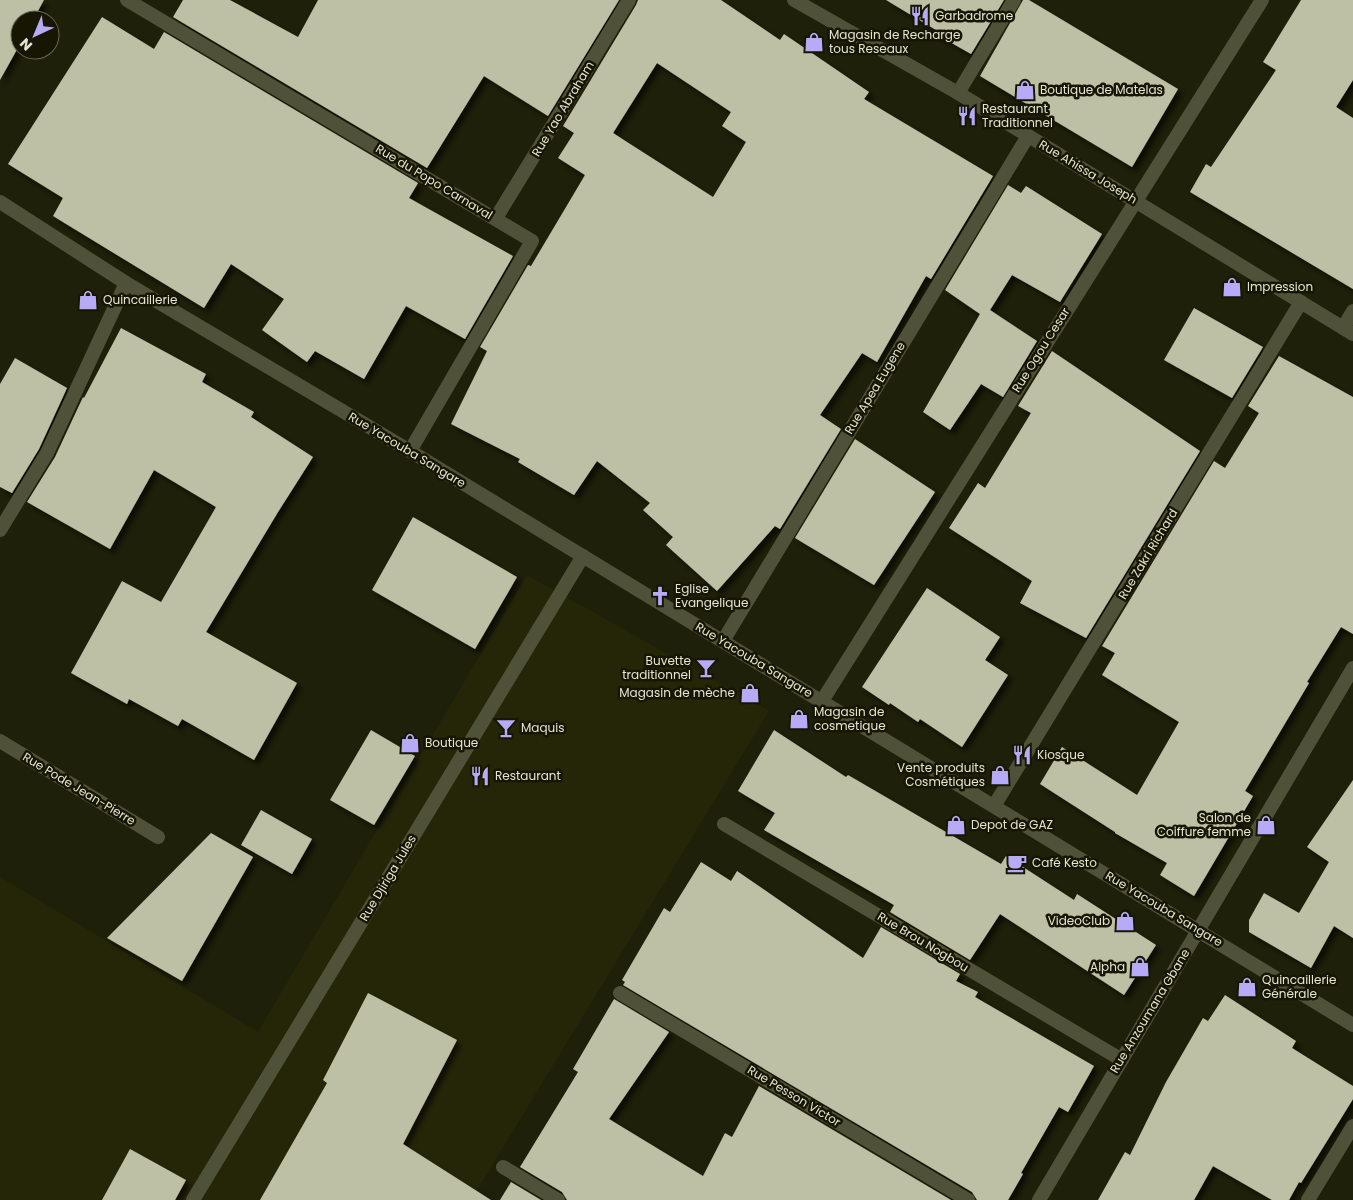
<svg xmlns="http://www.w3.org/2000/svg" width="1353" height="1200" font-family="Poppins,sans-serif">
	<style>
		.built { fill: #252608 }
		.building { fill: #bec0a5; fill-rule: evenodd; filter: url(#shadow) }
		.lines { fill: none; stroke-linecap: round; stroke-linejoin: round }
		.service { stroke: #505139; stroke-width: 14 }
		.minor { stroke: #505139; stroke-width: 14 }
		.labels { text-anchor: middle; stroke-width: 5; stroke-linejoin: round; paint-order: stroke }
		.poi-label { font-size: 12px; fill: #e3e4d6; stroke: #161602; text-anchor: start }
		.street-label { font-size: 12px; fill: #e3e4d6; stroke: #161602 }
	</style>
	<defs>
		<filter id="shadow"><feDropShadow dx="4.5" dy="4.5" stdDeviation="2.5" flood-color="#0009"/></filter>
	</defs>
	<rect width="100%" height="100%" fill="#1f2009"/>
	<!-- built -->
	<path class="built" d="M527,575l242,136 -298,489h-471v-323l258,155z"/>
	<!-- building -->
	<g class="building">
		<path d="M0,0h44l-11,20h-13v24l-20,36z"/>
		<path d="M183,0h47l68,37 20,-37h301l-71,116 -64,-40 -57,92 -254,-151z"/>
		<path d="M638,0h83l59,40 4,-6 85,58 -5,7 129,77 -62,103 -5,-3 -49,86 -15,-9 -42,62 21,14 -61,100 -5,-3 -58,65 -51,-46 7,-8 -30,-27 7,-7 -53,-42 -23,34 -56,-33 2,-3 -69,-35 36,-73 -7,-4 48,-82 3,1 54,-91 -27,-17 16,-25 -11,-7 73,-121zM657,63l74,49 -9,14 24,16 -33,55 -100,-64z"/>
		<path d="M886,0h118l-33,54 -37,-21 2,-3z"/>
		<path d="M1023,0h6l149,89 -46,78 -152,-91z"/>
		<path d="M1301,0h52v80l-17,27 17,11v171l-163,-97 16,-28 5,3 65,-97 -13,-8z"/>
		<path d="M102,17l52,32 10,-17 254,151 -9,15 104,58 -48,83 -59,-33 -42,73 -49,-28 -8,11 -45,-32 22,-31 -53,-35 -27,44 -151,-92 10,-18 -55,-34z"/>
		<path d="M1008,185l13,8 5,-7 76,48 -42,68 -48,-27 -22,35 47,31 -34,56 -22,-13 -31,46 -27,-18 57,-98 -35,-24z"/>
		<path d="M1194,308l69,39 -31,51 -68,-38z"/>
		<path d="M121,328l85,46 -4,8 52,30 -3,5 62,40 -35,55 -72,120 91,51 -43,77 -72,-41 -4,7 -49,-27 -2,5 -56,-31 51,-92 39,21 55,-95 -62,-37 -44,79 -83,-47 28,-45 28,-60 1,1z"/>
		<path d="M1052,351l148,100 -114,187 -66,-35 12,-22 -83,-53 29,-45 7,5 46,-75 -13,-7z"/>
		<path d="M1279,356l74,41v237l-12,-7 -34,55 2,1 -64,108 8,5 -59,100 -34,-21 7,-12 -52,-30v-1l-75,-48 22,-37 75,48 42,-73 -77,-47 13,-22 -13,-7 112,-185 11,7 34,-55 -11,-7z"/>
		<path d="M15,358l52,30 -28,61 -27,44 -12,-6v-103z"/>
		<path d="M855,439l80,53 -61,93 -79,-47z"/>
		<path d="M413,517l104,60 -42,72 -103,-59z"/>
		<path d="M927,588l73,49 -15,23 23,15 -46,72 -42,-28 -2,3 -28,-19 -1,2 -27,-18z"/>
		<path d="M371,730l44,26 -41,69 -44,-25z"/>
		<path d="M774,730l72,47 2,-2 153,89 5,-8 68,44 3,-6 79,51 -32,50 -124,-81 -30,46 -80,-48 4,-7 -130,-75 11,-17 -37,-22z"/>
		<path d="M1353,780v158l-19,-12 -23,42 -62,-36v-12l15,-27 35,20 30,-51 -22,-15z"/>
		<path d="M261,810l51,29 -20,35 -51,-29z"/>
		<path d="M211,833l42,24 -71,124 -75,-43z"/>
		<path d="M701,862l30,19 6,-10 126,87 18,-31 79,47 -4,7 22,11 -3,5 119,69 -26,46 -9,-5 -38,66 2,1 -15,26h-31l-5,-8 -349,-207 2,-3 -3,-2 42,-72 6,4z"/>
		<path d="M368,993l89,47 -54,104 88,56h-231l67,-117 -4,-3z"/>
		<path d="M1225,995l71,46 -4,7 61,38v13l-52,84 -2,-1 -10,18h-17l-59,-34 -19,34h-96l27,-48 5,3 36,-73 37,-64 5,3z"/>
		<path d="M614,999l55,33 -60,87 94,57 22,-43 7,4 27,-51 192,114h-384l-5,-8 -42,-25 58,-95 -5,-3z"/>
		<path d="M130,1149l56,31 -11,20h-73z"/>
		<path d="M511,1182l30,18h-41z"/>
	</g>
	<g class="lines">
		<!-- service -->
		<path class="service" d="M0,530l47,-77 79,-170"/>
		<!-- minor -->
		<g class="minor">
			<path d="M127,0l405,241 -122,210"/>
			<path d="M794,0l164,93 395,241"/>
			<path d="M958,93l56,-93"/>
			<path d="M0,202l126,81 284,168 943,574"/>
			<path d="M496,218l133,-218"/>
			<path d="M1343,328l10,-17"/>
			<path d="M723,641l305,-505"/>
			<path d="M822,701l440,-701"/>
			<path d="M0,741l158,96"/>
			<path d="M994,806l307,-504"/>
			<path d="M724,824l398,236"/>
			<path d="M620,993l348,207"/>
			<path d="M503,1167l55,33"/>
			<path d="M193,1200l390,-644"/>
			<path d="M1039,1200l314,-532"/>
			<path d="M1308,1200l45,-74"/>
		</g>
	</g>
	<!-- icons -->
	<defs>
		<symbol id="restaurant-bare" viewBox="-9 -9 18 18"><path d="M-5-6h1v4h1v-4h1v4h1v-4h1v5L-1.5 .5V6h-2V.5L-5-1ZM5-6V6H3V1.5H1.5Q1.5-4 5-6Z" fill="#b7abf7" stroke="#161602" stroke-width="2.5" paint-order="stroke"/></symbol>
		<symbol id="shop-bare" viewBox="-9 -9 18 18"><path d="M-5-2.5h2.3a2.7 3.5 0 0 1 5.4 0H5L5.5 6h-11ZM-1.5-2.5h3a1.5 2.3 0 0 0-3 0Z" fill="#b7abf7" stroke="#161602" stroke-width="2.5" paint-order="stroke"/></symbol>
		<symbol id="church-bare" viewBox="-9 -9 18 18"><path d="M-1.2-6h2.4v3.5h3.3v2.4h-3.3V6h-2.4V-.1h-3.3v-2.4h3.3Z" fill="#b7abf7" stroke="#161602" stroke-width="2.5" paint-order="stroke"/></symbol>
		<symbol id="bar-bare" viewBox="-9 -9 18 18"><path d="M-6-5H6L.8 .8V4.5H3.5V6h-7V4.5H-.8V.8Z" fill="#b7abf7" stroke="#161602" stroke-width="2.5" paint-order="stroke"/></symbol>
		<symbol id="cafe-bare" viewBox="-9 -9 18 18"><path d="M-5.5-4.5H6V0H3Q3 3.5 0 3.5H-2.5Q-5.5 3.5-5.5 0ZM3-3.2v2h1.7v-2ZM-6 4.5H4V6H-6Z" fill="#b7abf7" stroke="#161602" stroke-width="2.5" paint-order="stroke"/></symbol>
	</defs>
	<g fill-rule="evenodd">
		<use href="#restaurant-bare" x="906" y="2" width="28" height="28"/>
		<use href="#shop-bare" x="800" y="28" width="28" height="28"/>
		<use href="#shop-bare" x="1011" y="76" width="28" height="28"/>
		<use href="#restaurant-bare" x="953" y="102" width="28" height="28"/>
		<use href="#shop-bare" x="1218" y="273" width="28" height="28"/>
		<use href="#shop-bare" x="74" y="286" width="28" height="28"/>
		<use href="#church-bare" x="646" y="582" width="28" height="28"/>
		<use href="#bar-bare" x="692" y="654" width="28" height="28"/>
		<use href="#shop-bare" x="736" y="679" width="28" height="28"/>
		<use href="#shop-bare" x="785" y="705" width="28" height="28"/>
		<use href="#bar-bare" x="492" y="714" width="28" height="28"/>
		<use href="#shop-bare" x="396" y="729" width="28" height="28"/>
		<use href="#restaurant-bare" x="1008" y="741" width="28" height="28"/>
		<use href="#shop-bare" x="986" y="761" width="28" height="28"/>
		<use href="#restaurant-bare" x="466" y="762" width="28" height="28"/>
		<use href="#shop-bare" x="942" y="811" width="28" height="28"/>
		<use href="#shop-bare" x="1252" y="811" width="28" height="28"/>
		<use href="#cafe-bare" x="1003" y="849" width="28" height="28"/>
		<use href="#shop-bare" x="1111" y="907" width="28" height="28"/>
		<use href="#shop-bare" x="1126" y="953" width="28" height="28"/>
		<use href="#shop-bare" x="1233" y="973" width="28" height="28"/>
	</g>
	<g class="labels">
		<!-- poi labels -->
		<g class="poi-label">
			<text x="935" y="20">Garbadrome</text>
			<text x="829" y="39">Magasin de Recharge<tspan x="829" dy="14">tous Reseaux</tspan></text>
			<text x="1040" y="94">Boutique de Matelas</text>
			<text x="982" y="113">Restaurant<tspan x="982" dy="14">Traditionnel</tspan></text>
			<text x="1247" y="291">Impression</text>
			<text x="103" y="304">Quincaillerie</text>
			<text x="675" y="593">Eglise<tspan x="675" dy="14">Evangelique</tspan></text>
			<text x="691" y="665" text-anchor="end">Buvette<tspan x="691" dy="14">traditionnel</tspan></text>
			<text x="735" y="697" text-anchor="end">Magasin de mèche</text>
			<text x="814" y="716">Magasin de<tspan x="814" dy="14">cosmetique</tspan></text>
			<text x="521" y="732">Maquis</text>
			<text x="425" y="747">Boutique</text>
			<text x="1037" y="759">Kiosque</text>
			<text x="985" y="772" text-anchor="end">Vente produits<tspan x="985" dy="14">Cosmétiques</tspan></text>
			<text x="495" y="780">Restaurant</text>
			<text x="1251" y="822" text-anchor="end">Salon de<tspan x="1251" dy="14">Coiffure femme</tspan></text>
			<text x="971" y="829">Depot de GAZ</text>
			<text x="1032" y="867">Café Kesto</text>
			<text x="1110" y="925" text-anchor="end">VideoClub</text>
			<text x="1125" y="971" text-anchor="end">Alpha</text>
			<text x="1262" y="984">Quincaillerie<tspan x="1262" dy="14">Générale</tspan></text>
		</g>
		<!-- street labels -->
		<g class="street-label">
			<text transform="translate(563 109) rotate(-59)" y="4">Rue Yao Abraham</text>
			<text transform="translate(1088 172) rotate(31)" y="4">Rue Ahissa Joseph</text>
			<text transform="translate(434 182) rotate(31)" y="4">Rue du Popo Carnaval</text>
			<text transform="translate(1041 350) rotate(-58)" y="4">Rue Ogou Cesar</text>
			<text transform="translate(875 388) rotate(-59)" y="4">Rue Apea Eugene</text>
			<text transform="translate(407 450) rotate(31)" y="4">Rue Yacouba Sangare</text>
			<text transform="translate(1148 554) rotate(-59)" y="4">Rue Zakri Richard</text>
			<text transform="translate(754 660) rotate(31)" y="4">Rue Yacouba Sangare</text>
			<text transform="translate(79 789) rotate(31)" y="4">Rue Pode Jean-Pierre</text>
			<text transform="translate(388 878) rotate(-59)" y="4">Rue Djiriga Jules</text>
			<text transform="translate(1164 909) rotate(31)" y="4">Rue Yacouba Sangare</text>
			<text transform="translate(923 942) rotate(31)" y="4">Rue Brou Nogbou</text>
			<text transform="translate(1150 1011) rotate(-59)" y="4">Rue Anzoumana Gbane</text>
			<text transform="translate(794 1096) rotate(31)" y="4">Rue Pesson Victor</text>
		</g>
	</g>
	<!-- north arrow -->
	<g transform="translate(35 35) rotate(224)"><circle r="24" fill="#161602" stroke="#686857"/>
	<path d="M0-4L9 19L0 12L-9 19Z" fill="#b7abf7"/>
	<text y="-8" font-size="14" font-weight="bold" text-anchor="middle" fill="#e3e4d6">N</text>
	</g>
</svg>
